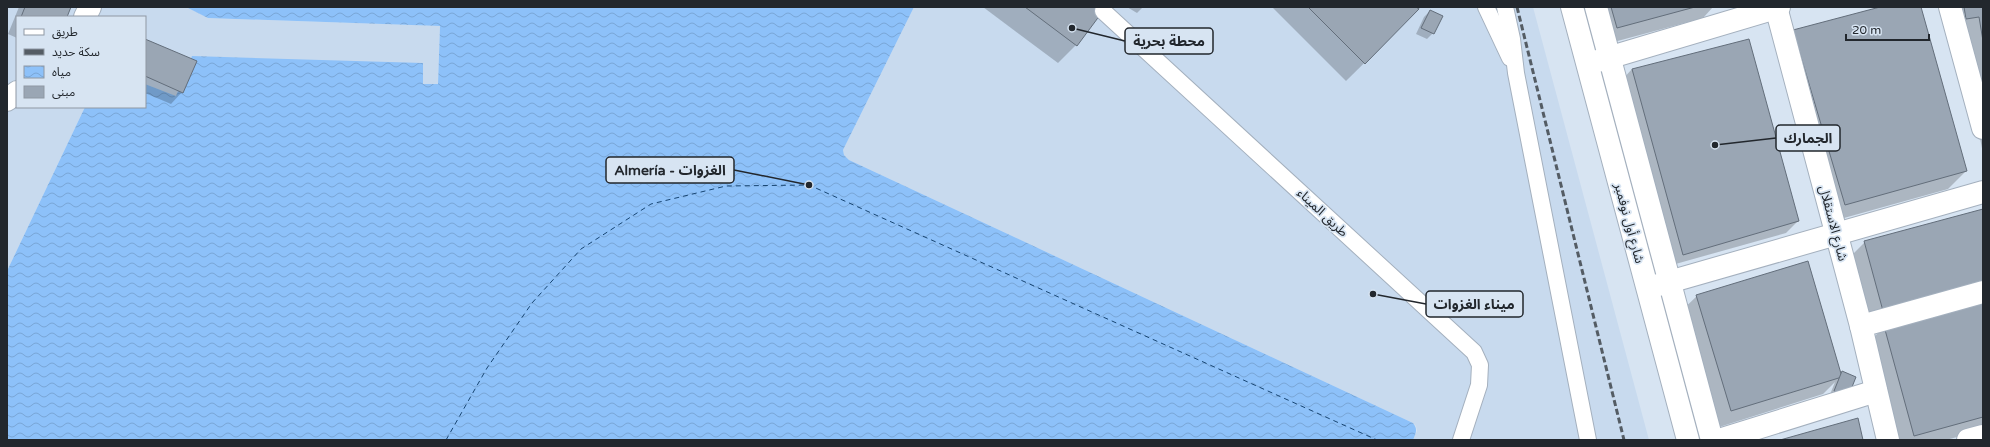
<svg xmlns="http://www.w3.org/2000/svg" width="1990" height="447" font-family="'Varela Round','Noto Sans Arabic',sans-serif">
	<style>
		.built { fill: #c8daee }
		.water { fill: url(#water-waves) }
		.shadow { fill: #0003 }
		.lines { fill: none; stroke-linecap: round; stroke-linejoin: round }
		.ferry { stroke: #174572; stroke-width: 1; stroke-dasharray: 5 4; stroke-linecap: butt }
		.building { fill: #9aa6b4; stroke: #636e7b }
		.service-casing { stroke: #a4b0be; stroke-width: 18 }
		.minor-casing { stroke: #a4b0be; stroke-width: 24 }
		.primary-casing { stroke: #a4b0be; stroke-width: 24 }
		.service { stroke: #fff; stroke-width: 16 }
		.minor { stroke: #fff; stroke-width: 22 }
		.primary { stroke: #fff; stroke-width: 22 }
		.rail { stroke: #545c64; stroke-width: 3; stroke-dasharray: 6 3; stroke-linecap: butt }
		.labels { text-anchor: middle; stroke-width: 3.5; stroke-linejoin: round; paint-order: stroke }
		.street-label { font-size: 13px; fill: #22272d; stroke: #d7e4f2 }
		.leader { fill: none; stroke: #22272d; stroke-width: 1.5 }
		.callout-dot { fill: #22272d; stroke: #d7e4f2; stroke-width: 1.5 }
		.callout { fill: #d7e4f2; stroke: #22272d; stroke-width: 1.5 }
		.callout-label { font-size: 14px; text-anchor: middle; font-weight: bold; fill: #22272d }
	</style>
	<defs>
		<pattern id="water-waves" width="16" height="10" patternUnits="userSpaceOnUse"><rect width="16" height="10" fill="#8dc1f9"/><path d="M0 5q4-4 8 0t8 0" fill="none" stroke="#79a6d6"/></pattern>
	</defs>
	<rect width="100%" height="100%" fill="#d7e4f2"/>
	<!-- built -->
	<g class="built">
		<path d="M7,7h179l23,11 231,8 -2,58h-15v-20l-247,32 -31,-12v-67h-128v90h68l-78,164z"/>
		<path d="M914,7h619l116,433h-236l4,-9 -1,-5 -3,-3 -564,-263 -5,-5 -1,-5z"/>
	</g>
	<!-- water -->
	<path class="water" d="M186,7h728l-71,143 1,5 5,5 564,263c5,6 3,10 0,17h-1406v-169l78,-164h60v-23l31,12 16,-40 231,7v21h15l2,-58 -232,-8z"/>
	<!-- shadow -->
	<g class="shadow">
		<path d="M19,7h51l-4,10h-49v21l-9,-4z"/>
		<path d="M983,7h122l-29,38 -18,18z"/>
		<path d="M1127,7h16l-6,6z"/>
		<path d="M1272,7h149l-75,74z"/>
		<path d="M1589,7h124l-10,11 -104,28z"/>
		<path d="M1884,7h36l46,164 -18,18 -122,34 -50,-174 18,-18z"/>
		<path d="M1942,7h41v147l-22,-120z"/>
		<path d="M1430,11l3,22 -6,6 -11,-5 8,-17z"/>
		<path d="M145,40l37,52 -11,12 -26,-11z"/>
		<path d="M1632,69l166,152 -12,12 -114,32 -51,-184z"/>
		<path d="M1983,210l-115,116 -19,-68 16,-16z"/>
		<path d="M1697,296l143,78 8,22 -19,1 6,-15 -12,12 -110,35 -35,-115z"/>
		<path d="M1983,300v130l-37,10h-54l-26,-95 19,-19z"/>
	</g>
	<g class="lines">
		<!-- ferry -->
		<path class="ferry" d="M446,440l41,-72 45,-65 49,-54 70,-45 75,-18 83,-1 568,255"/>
	</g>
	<!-- building -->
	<g class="building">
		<path d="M25,7h46l-4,10h-46z"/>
		<path d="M1025,7h81l-29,39z"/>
		<path d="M1308,7h108l3,2 -54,55z"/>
		<path d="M1611,7h84l-78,21z"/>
		<path d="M1880,7h41l46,164 -122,34 -52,-175z"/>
		<path d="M1964,7h19v34l-4,-24 -13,2z"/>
		<path d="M1430,10l13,6 -9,18 -13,-6z"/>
		<path d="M145,39l52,22 -14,32 -38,-17z"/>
		<path d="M1749,39l50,182 -116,34 -51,-186z"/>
		<path d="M1983,209v75l-100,27 -19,-70z"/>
		<path d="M1808,261l34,116 -111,34 -35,-116z"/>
		<path d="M1983,299v118l-69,19 -30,-110z"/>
		<path d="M1842,371l14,6 -8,20 -14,-6z"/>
		<path d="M1858,418l5,22h-83z"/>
	</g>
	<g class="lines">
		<defs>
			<g id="service">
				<path d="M1486,7l24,51"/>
				<path d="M1505,7l7,32 4,34 72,367"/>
				<path d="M1103,11l371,341 6,13 -1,20 -18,55"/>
			</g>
			<g id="minor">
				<path d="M1776,7l85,319 27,114"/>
				<path d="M1950,7l33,121"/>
				<path d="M85,17l5,-10"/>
				<path d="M1591,63l188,-56"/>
				<path d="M7,100l10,-8"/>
				<path d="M1648,288l335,-96"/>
				<path d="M1861,326l122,-34"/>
				<path d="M1719,440l157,-49"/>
				<path d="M1968,440l15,-4"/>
			</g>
			<g id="primary">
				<path d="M1572,7l116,433"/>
				<path d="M1596,7l116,433"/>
			</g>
		</defs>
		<!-- service casing -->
		<use href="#service" class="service-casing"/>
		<!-- minor casing -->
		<use href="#minor" class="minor-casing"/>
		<!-- primary casing -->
		<use href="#primary" class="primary-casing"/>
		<!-- service -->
		<use href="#service" class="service"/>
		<!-- minor -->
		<use href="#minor" class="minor"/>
		<!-- primary -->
		<use href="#primary" class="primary"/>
		<!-- rail -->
		<path class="rail" d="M1517,7l107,433"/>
	</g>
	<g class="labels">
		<!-- street labels -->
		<g class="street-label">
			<text transform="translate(1323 212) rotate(43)" y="5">طريق الميناء</text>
			<text transform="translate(1630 223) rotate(75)" y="5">شارع أول نوفمبر</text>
			<text transform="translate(1834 223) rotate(75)" y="5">شارع الاستقلال</text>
		</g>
	</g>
	<!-- callouts -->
	<path class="leader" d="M1072 28L1125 41M1715 145L1776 138M809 185L734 170M1373 294L1426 304"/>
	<g class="callout-dot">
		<circle cx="1072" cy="28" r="4"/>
		<circle cx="1715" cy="145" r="4"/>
		<circle cx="809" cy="185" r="4"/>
		<circle cx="1373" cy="294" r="4"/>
	</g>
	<g class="callout">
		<rect x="1125" y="28" width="88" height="26" rx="4"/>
		<rect x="1776" y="125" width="64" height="26" rx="4"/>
		<rect x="606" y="157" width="128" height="26" rx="4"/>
		<rect x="1426" y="291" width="97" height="26" rx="4"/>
	</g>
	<g class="callout-label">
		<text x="1169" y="46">محطة بحرية</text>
		<text x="1808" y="143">الجمارك</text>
		<text x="670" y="175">Almería - الغزوات</text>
		<text x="1474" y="309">ميناء الغزوات</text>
	</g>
	<!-- border -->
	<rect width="1990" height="447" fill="none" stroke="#22272d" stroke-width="16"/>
	<!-- legend -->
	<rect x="16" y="16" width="130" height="92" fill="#d7e4f2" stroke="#8f98a3"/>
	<rect x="24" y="29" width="20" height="6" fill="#ffffff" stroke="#8f98a3"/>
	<text x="52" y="36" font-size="12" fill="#22272d">طريق</text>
	<rect x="24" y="49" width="20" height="6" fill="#545c64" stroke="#8f98a3"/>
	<text x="52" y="56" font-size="12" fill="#22272d">سكة حديد</text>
	<rect x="24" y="66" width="20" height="12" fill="url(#water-waves)" stroke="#8f98a3"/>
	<text x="52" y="76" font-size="12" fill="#22272d">مياه</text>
	<rect x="24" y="86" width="20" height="12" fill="#9aa6b4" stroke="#8f98a3"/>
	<text x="52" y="96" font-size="12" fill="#22272d">مبنى</text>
	<!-- scale -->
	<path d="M1846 34v6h83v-6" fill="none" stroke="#22272d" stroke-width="2"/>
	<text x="1852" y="34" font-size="12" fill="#22272d" stroke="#d7e4f2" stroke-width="3" paint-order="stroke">20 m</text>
</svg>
